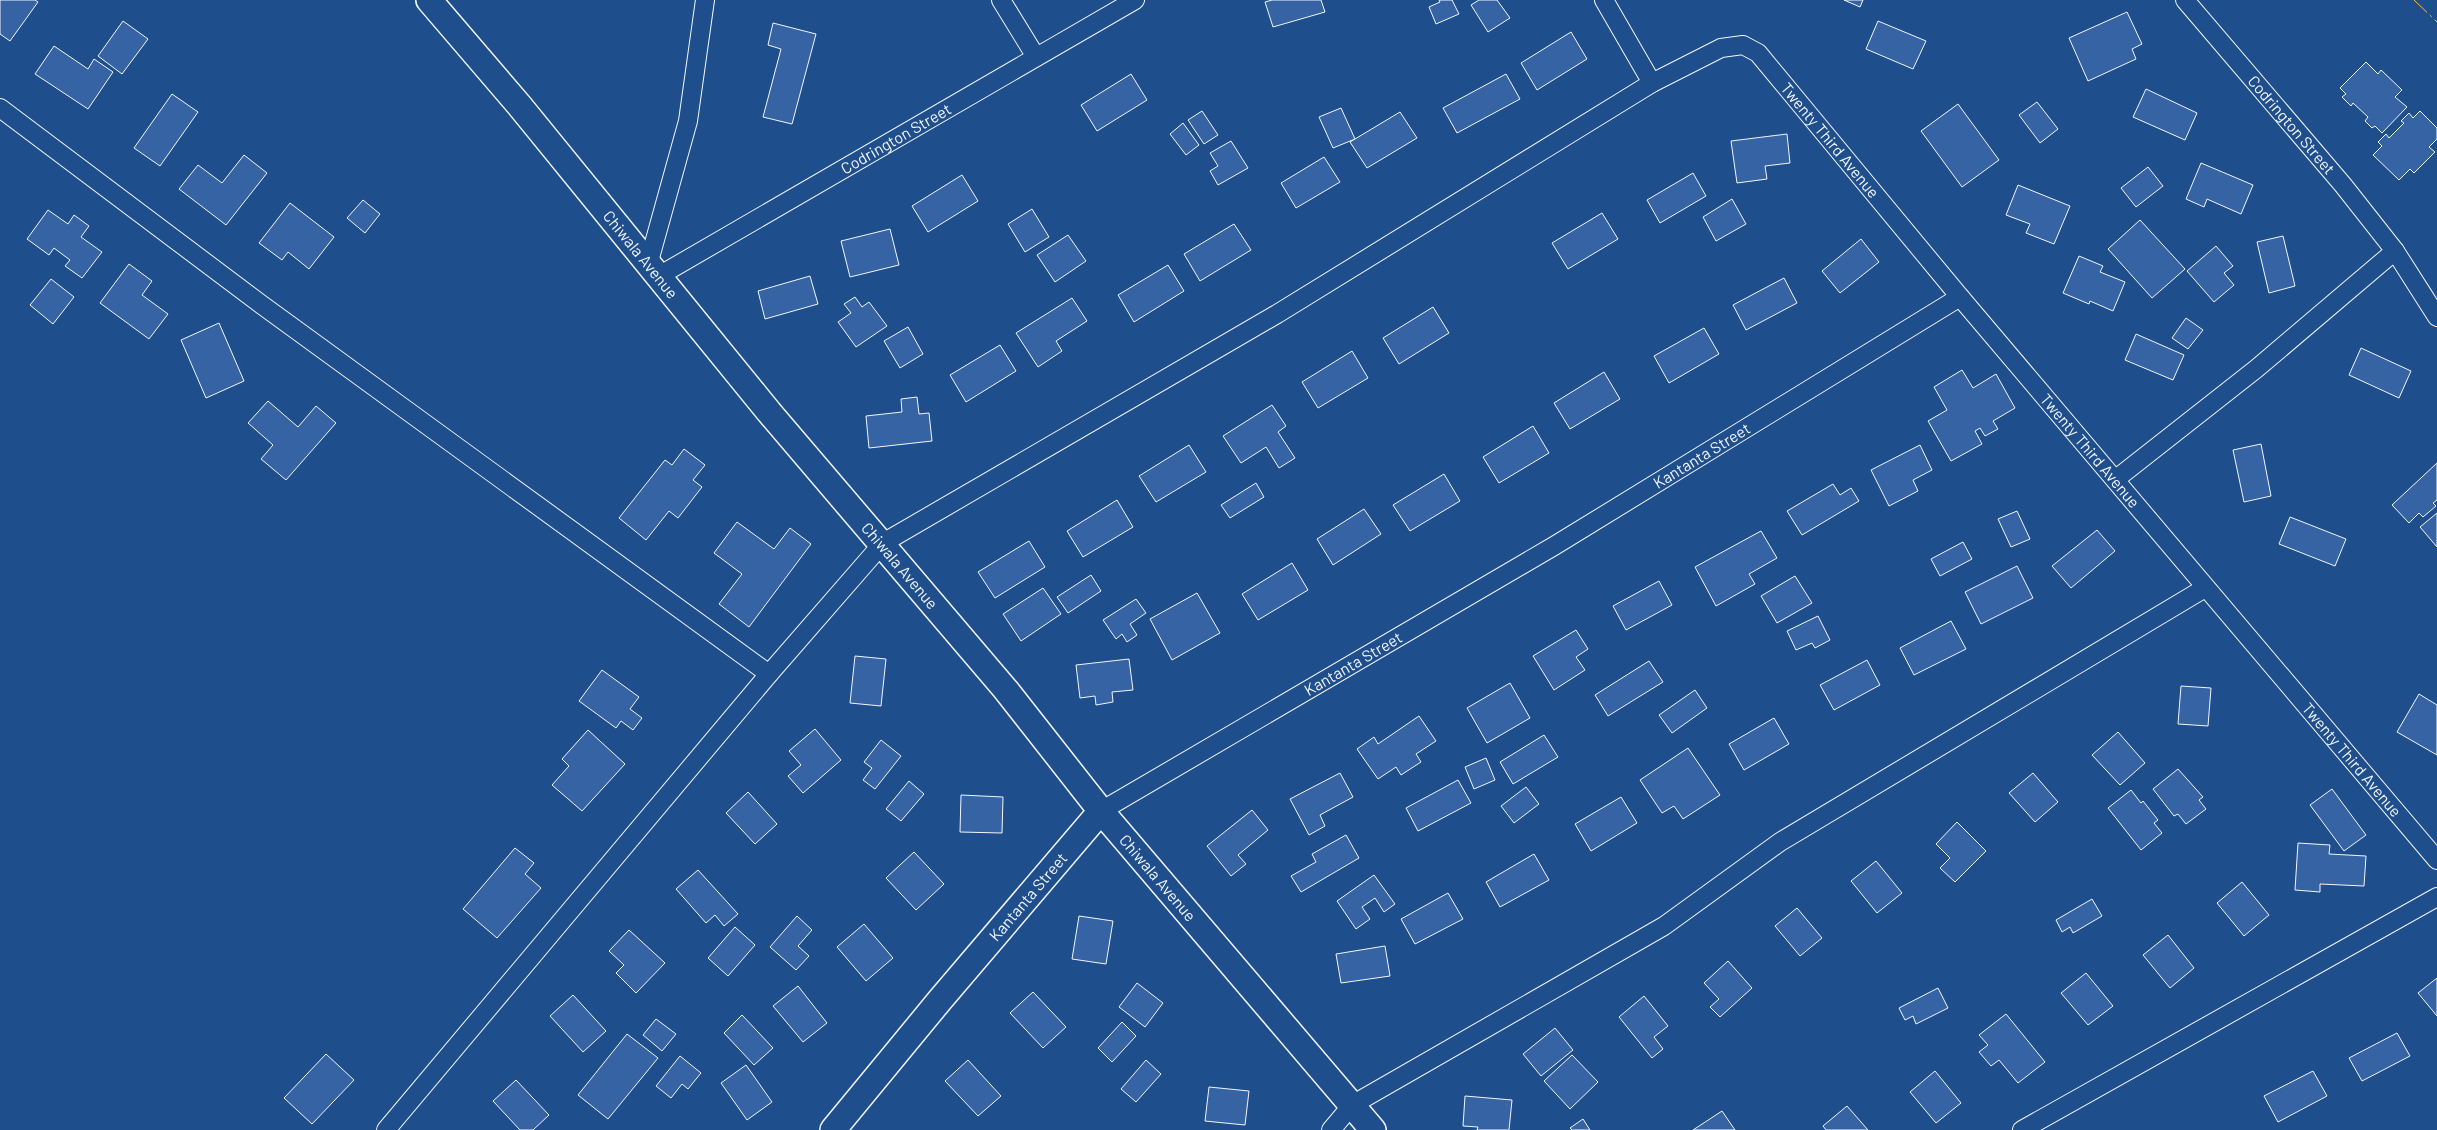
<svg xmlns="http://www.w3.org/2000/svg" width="2437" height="1130" font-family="Barlow,sans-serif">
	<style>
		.building { fill: #3563a3; stroke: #f2f6ff }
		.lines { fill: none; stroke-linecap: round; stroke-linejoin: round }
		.street-casing { stroke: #f2f6ff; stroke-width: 20 }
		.secondary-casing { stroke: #f2f6ff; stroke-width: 28 }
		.street { stroke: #1f4e8c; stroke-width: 18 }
		.secondary { stroke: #1f4e8c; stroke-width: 25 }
		.power { stroke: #ffb74d; stroke-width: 1; stroke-dasharray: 18 4 2.5 4; stroke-linecap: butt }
		.labels { text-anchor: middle; stroke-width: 4; stroke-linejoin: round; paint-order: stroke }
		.street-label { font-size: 16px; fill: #f2f6ff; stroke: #1f4e8c }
	</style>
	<rect width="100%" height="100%" fill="#1f4e8c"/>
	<!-- building -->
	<g class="building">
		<path d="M0,0h35l3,2 -28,39 -10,-7z"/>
		<path d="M1272,0h49l4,12 -52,15 -8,-25z"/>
		<path d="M1439,0h13l7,14 -23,10 -7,-17 11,-5z"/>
		<path d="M1479,0h18l13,18 -22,14 -17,-27z"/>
		<path d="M1844,0h19l-3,7z"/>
		<path d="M2127,12l15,32 -10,5 4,10 -48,22 -19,-43z"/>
		<path d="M123,21l25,18 -26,35 -24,-18z"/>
		<path d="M1878,21l48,20 -13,28 -47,-20z"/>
		<path d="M773,23l43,11 -24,90 -29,-7 18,-68 -13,-4z"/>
		<path d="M1571,32l16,27 -50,31 -16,-27z"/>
		<path d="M54,46l34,23 6,-10 19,13 -25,37 -53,-35z"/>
		<path d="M2366,62l12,12 3,-4 21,20 -7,7 12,10 -25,26 -7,-7 -3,2 -7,-7 3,-4 -15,-14 -2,3 -9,-9 4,-3 -6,-6z"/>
		<path d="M1131,74l16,26 -50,31 -16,-26z"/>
		<path d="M1506,74l14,25 -63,34 -14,-25z"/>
		<path d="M2146,89l51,24 -12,27 -52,-23z"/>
		<path d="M172,94l26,18 -38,54 -26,-18z"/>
		<path d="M2037,102l21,27 -18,14 -21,-28z"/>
		<path d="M1958,104l41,56 -37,27 -41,-56z"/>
		<path d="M1341,108l14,31 -22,9 -14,-31z"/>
		<path d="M1202,111l16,24 -14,9 -16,-24z"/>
		<path d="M2420,111l17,17v11l-8,8 6,5 -21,21 -4,-4 -11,11 -26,-25 9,-9 -4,-4 8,-8 3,4 15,-15 -3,-2 8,-8 4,5z"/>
		<path d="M1400,112l17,26 -50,30 -17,-26z"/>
		<path d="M1183,123l16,22 -13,10 -16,-21z"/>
		<path d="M1787,134l3,29 -25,3 2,13 -30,4 -6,-42z"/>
		<path d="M1231,141l17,27 -30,17 -8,-14 8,-5 -8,-13z"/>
		<path d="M244,155l23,18 -41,52 -47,-36 19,-24 24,18z"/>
		<path d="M1324,157l16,25 -44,26 -15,-25z"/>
		<path d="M2201,163l52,22 -12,29 -34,-15 -3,8 -18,-8z"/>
		<path d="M2148,167l15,19 -27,21 -15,-19z"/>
		<path d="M1693,173l13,23 -46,27 -13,-23z"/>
		<path d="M962,175l16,26 -50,31 -16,-26z"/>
		<path d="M2018,185l52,21 -16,38 -28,-11 4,-9 -24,-9z"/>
		<path d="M1732,199l14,25 -30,17 -13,-24z"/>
		<path d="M363,200l17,14 -15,19 -18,-15z"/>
		<path d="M290,203l44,34 -25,32 -21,-17 -6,8 -23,-17z"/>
		<path d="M1032,209l17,28 -24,15 -17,-28z"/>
		<path d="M48,210l20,14 6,-9 15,11 -8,11 21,15 -20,26 -17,-12 5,-6 -16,-12 -5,7 -22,-16z"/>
		<path d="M1602,213l16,26 -50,30 -16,-26z"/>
		<path d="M2140,220l45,49 -33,29 -44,-49z"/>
		<path d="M1234,224l17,26 -51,31 -16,-27z"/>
		<path d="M890,229l9,36 -49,12 -9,-36z"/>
		<path d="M1068,235l18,26 -31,21 -18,-27z"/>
		<path d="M2283,236l12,50 -26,7 -12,-51z"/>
		<path d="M1861,239l18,23 -39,31 -18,-22z"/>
		<path d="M2216,246l17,20 -9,7 10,12 -20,17 -27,-31z"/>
		<path d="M2079,256l24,10 -3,6 25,10 -12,29 -23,-10 -1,3 -26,-11z"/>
		<path d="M129,264l23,17 -10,14 26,19 -19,25 -49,-36z"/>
		<path d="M1168,265l16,26 -50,31 -16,-27z"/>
		<path d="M810,276l8,28 -53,15 -7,-28z"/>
		<path d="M1784,278l13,25 -51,27 -13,-25z"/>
		<path d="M51,279l23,18 -21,27 -23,-19z"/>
		<path d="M855,297l7,10 7,-5 18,24 -31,21 -18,-25 13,-9 -7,-9z"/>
		<path d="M1072,298l15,23 -31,20 6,10 -24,16 -22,-34z"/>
		<path d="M1433,307l16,26 -50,31 -16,-26z"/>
		<path d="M2186,318l17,12 -15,19 -16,-11z"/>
		<path d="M219,323l25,58 -38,17 -25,-58z"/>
		<path d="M908,327l15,27 -23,14 -16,-27z"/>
		<path d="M1704,328l15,26 -50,29 -15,-27z"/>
		<path d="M2136,334l48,21 -11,25 -48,-20z"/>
		<path d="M1000,345l16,26 -50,31 -16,-27z"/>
		<path d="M2361,348l50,23 -12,27 -50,-23z"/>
		<path d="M1352,351l16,27 -50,30 -16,-26z"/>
		<path d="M1962,370l11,18 23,-14 19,34 -22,13 5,8 -13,7 -5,-8 -5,3 7,13 -31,17 -23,-40 19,-11 -13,-23z"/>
		<path d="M1604,372l16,27 -50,30 -16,-26z"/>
		<path d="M917,397l2,17 10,-1 3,28 -63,7 -3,-32 36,-4 -1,-13z"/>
		<path d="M268,401l30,26 18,-21 20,17 -50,57 -25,-21 12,-14 -25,-22z"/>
		<path d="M1272,405l14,21 -8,6 17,26 -16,10 -13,-21 -25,16 -18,-27z"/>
		<path d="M1533,426l16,27 -50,30 -16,-26z"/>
		<path d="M2261,444l10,52 -27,6 -11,-52z"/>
		<path d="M1189,445l17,27 -50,30 -17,-26z"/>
		<path d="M1920,445l12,25 -19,10 5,11 -29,15 -18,-36z"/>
		<path d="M684,449l21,16 -12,15 9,7 -24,31 -9,-7 -23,29 -27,-22 46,-58 7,5z"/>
		<path d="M2437,463v37l-4,3 3,3 -13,11 -4,-4 -10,10 -17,-18z"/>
		<path d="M1444,474l16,27 -50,30 -17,-26z"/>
		<path d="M1256,483l8,14 -34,21 -9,-13z"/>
		<path d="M1833,484l7,11 11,-7 8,13 -57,34 -15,-24z"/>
		<path d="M1117,500l16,27 -50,30 -16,-26z"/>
		<path d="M1364,509l17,25 -48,31 -16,-26z"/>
		<path d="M2017,511l13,28 -19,8 -13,-28z"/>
		<path d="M2437,513v34l-17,-20z"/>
		<path d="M2290,517l56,22 -11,27 -56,-22z"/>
		<path d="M737,522l37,27 16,-21 21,16 -62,83 -30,-23 23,-30 -28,-21z"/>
		<path d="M2097,530l18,21 -44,37 -19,-22z"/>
		<path d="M1761,531l16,27 -28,16 6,10 -39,22 -21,-39z"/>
		<path d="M1029,541l16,26 -50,31 -17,-26z"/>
		<path d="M1963,542l9,17 -32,17 -9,-17z"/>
		<path d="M1292,563l16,27 -50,30 -16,-26z"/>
		<path d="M2017,566l16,32 -52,26 -16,-32z"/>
		<path d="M1091,575l10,16 -33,22 -11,-16z"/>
		<path d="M1795,576l17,27 -35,20 -16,-27z"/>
		<path d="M1659,581l13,24 -46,25 -13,-24z"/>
		<path d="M1043,588l18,26 -40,27 -18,-27z"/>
		<path d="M1197,593l23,40 -48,27 -22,-41z"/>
		<path d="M1136,599l10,14 -16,11 7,11 -10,7 -5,-8 -6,5 -13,-19z"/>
		<path d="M1818,616l12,24 -15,8 -3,-5 -16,7 -9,-19z"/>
		<path d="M1951,621l15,28 -52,26 -14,-27z"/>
		<path d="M1576,630l12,19 -12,8 9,13 -31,20 -21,-34z"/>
		<path d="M855,656l31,3 -5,47 -31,-3z"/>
		<path d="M1129,659l4,31 -21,2 1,10 -17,3 -1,-9 -15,2 -4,-33z"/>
		<path d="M1867,660l13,25 -46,25 -14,-25z"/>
		<path d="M1649,661l14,21 -55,34 -13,-21z"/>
		<path d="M602,670l37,27 -9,12 12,9 -9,12 -12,-9 -5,7 -37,-27z"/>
		<path d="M1510,683l20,35 -43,25 -20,-35z"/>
		<path d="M2181,686l30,2 -3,38 -30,-2z"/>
		<path d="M1695,690l12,18 -35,25 -13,-18z"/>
		<path d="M2419,694l18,11v50l-40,-23z"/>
		<path d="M1419,716l17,25 -20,13 5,8 -20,13 -5,-8 -18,12 -21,-30 17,-12 4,7z"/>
		<path d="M1774,718l15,26 -45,26 -15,-26z"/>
		<path d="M815,729l26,31 -38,33 -15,-17 13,-11 -12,-14z"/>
		<path d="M588,730l37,34 -43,47 -30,-26 17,-19 -7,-7z"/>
		<path d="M2118,732l27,31 -25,22 -28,-30z"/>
		<path d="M1544,735l14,22 -45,27 -13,-22z"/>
		<path d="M881,740l20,16 -26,33 -12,-9 9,-12 -8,-6z"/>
		<path d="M1688,748l32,47 -37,24 -9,-13 -12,7 -22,-33z"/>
		<path d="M1486,758l9,22 -21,9 -9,-22z"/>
		<path d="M2178,769l25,28 -4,3 7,9 -20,15 -8,-10 -4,2 -21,-27z"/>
		<path d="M1340,773l13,24 -33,18 5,11 -16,9 -19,-36z"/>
		<path d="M2033,773l25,29 -23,20 -26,-29z"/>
		<path d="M1458,780l13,23 -53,28 -12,-23z"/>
		<path d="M909,781l15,13 -23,27 -15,-12z"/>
		<path d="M1526,787l13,17 -25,19 -13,-17z"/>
		<path d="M2332,789l34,46 -22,16 -34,-46z"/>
		<path d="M2131,790l10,13 2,-2 15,19 -4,3 8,10 -21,17 -33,-42z"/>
		<path d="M748,792l29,32 -22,20 -29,-31z"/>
		<path d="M961,795l42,2 -1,36 -42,-1z"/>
		<path d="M1621,797l16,26 -46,28 -16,-27z"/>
		<path d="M1252,810l16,20 -30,25 8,9 -15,12 -24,-30z"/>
		<path d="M1957,822l29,29 -31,31 -15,-14 10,-10 -14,-14z"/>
		<path d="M1346,835l13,23 -58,34 -10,-16 25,-14 -4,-8z"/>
		<path d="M2298,843l32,2 -1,9 37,2 -2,30 -44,-2v8l-25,-2z"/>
		<path d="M515,848l19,15 -9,11 16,14 -44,50 -34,-29z"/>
		<path d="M914,852l30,32 -28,26 -30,-32z"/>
		<path d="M1534,854l15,26 -49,27 -14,-25z"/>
		<path d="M1876,861l26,32 -25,20 -26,-32z"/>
		<path d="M698,870l40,44 -14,12 -9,-11 -9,8 -30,-34z"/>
		<path d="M1374,875l21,29 -11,8 -9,-14 -13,9 8,12 -14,10 -19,-28z"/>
		<path d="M2242,882l27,33 -25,21 -27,-33z"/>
		<path d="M1448,893l15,26 -48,25 -14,-25z"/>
		<path d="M2092,899l10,17 -29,17 -3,-6 -8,5 -6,-12z"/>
		<path d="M1797,908l25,30 -22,18 -25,-30z"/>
		<path d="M797,916l15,14 -14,16 11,10 -13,14 -26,-23z"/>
		<path d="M1079,916l34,5 -7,43 -34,-5z"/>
		<path d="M864,924l29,34 -27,23 -29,-34z"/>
		<path d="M735,927l20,18 -27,31 -20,-18z"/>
		<path d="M629,930l36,33 -29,30 -20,-20 8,-8 -15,-14z"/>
		<path d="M2168,935l26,33 -24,20 -27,-33z"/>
		<path d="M1385,946l5,30 -49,7 -5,-29z"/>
		<path d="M1728,961l24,27 -32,29 -10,-10 9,-8 -15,-16z"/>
		<path d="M2086,973l27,33 -25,19 -27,-32z"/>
		<path d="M2437,978v38l-19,-23z"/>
		<path d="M1137,983l26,20 -18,24 -26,-20z"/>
		<path d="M798,986l29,37 -24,19 -30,-36z"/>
		<path d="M1938,988l10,20 -32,16 -3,-8 -8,4 -6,-12z"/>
		<path d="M1033,992l33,35 -23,21 -33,-35z"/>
		<path d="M573,995l33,36 -23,21 -33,-36z"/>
		<path d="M1644,996l24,30 -14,11 9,12 -11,9 -33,-41z"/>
		<path d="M2006,1014l39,48 -27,21 -19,-23 -8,6 -12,-14 9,-7 -9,-10z"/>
		<path d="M742,1015l31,33 -19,17 -30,-32z"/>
		<path d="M656,1019l20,15 -14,17 -19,-16z"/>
		<path d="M1122,1022l14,14 -24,26 -14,-14z"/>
		<path d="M1555,1028l18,22 -32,26 -18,-22z"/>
		<path d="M2397,1033l13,23 -48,25 -13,-23z"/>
		<path d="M627,1034l31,24 -50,61 -30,-24z"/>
		<path d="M326,1054l28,26 -42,44 -28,-26z"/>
		<path d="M1572,1055l26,27 -28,27 -26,-28z"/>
		<path d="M680,1056l21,17 -13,16 -6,-5 -11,14 -15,-12z"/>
		<path d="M968,1060l33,36 -23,20 -33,-35z"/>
		<path d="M1146,1060l15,14 -25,28 -15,-13z"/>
		<path d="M746,1065l26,37 -25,18 -26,-37z"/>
		<path d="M1935,1071l26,32 -25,20 -26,-31z"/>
		<path d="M2313,1071l14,25 -49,26 -14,-26z"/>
		<path d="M516,1080l33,35 -16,15h-13l-27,-29z"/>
		<path d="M1209,1087l40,4 -4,34 -40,-4z"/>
		<path d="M1465,1096l47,4 -3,30h-32l1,-3 -15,-1z"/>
		<path d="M1847,1106l21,24h-42l-3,-4z"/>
		<path d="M1722,1111l13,19h-42z"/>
		<path d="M1583,1119l7,11h-18l-2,-2z"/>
	</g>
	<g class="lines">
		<defs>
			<g id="street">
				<path d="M1001,0l35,57"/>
				<path d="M1604,0l48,83"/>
				<path id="s1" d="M2185,0l158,185 52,66 42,66"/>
				<path d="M0,108l262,197 507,369"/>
				<path d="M648,265l40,-144 17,-121"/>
				<path id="s2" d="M657,277l478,-277"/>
				<path d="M2116,479l140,-110 139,-118"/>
				<path id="s3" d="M1101,811l453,-265 406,-249"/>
				<path id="s4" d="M386,1130l383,-456 114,-131 394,-229 375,-231 69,-35 22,-3 15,8 202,244 477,563"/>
				<path d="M1331,1130l21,-25 312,-179 116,-84 425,-254"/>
				<path d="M2022,1130l415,-233"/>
			</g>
			<g id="secondary">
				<path id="s5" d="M429,0l90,105 250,307 237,278 95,121 272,319"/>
				<path id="s6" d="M833,1130l107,-130 161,-189"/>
			</g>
		</defs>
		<!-- street casing -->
		<use href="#street" class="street-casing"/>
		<!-- secondary casing -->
		<use href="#secondary" class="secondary-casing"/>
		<!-- street -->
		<use href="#street" class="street"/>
		<!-- secondary -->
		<use href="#secondary" class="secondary"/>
		<!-- power -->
		<path class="power" d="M2414,0l23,22"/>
	</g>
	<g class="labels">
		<!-- street labels -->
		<g class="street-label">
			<text dy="6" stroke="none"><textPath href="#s1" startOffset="164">Codrington Street</textPath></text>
			<text dy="6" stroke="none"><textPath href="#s2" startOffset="276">Codrington Street</textPath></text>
			<text dy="6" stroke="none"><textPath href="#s4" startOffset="1895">Twenty Third Avenue</textPath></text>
			<text dy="6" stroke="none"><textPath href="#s5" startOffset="331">Chiwala Avenue</textPath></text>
			<text dy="6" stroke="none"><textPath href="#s4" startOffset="2300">Twenty Third Avenue</textPath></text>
			<text dy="6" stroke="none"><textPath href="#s3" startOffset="698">Kantanta Street</textPath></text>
			<text dy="6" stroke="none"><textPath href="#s5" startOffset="736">Chiwala Avenue</textPath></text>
			<text dy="6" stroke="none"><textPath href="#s3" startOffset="292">Kantanta Street</textPath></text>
			<text dy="6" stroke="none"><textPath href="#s4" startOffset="2705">Twenty Third Avenue</textPath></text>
			<text dy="6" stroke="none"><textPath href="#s5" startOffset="1141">Chiwala Avenue</textPath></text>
			<text dy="6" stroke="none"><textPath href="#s6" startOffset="304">Kantanta Street</textPath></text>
		</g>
	</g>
</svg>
